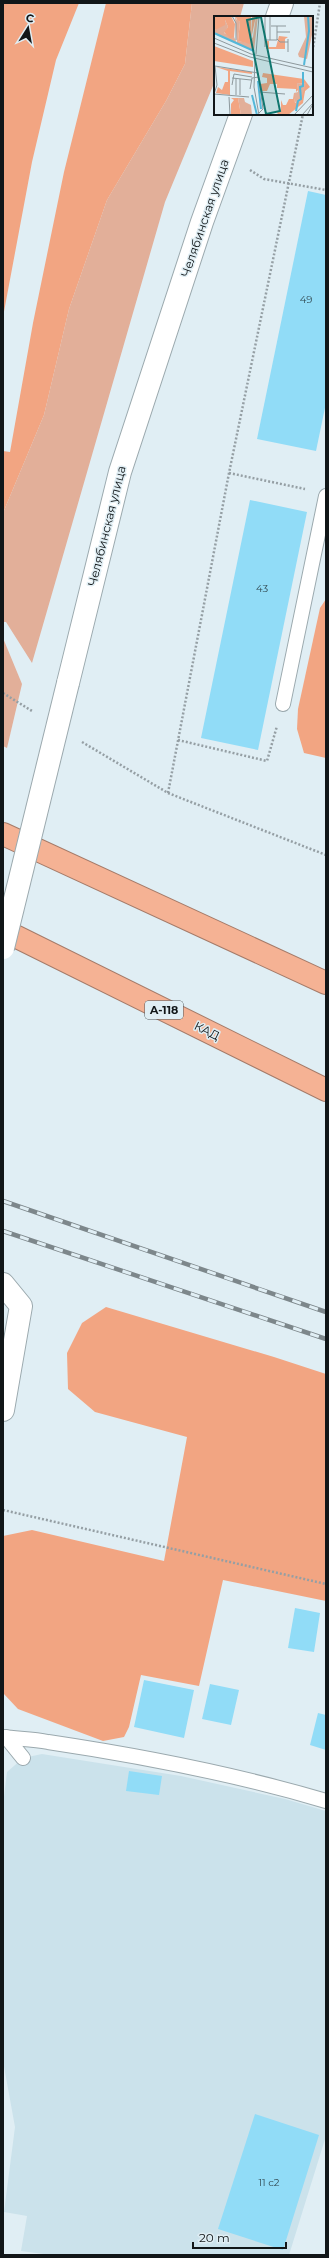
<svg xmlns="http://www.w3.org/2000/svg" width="329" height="2258" font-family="Montserrat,sans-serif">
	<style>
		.built { fill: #cbe2eb }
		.green { fill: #e2af99 }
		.forest { fill: #f2a582 }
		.building { fill: #91dcf7 }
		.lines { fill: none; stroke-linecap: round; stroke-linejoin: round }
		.service-casing { stroke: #9ba9ae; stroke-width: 16 }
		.minor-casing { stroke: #9ba9ae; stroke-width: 24 }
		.tertiary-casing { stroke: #9ba9ae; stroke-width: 24 }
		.motorway-casing { stroke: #a57b69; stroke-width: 24 }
		.path { stroke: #959fa4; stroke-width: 2.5; stroke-dasharray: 2 2; stroke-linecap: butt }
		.service { stroke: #fff; stroke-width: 14 }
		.minor { stroke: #fff; stroke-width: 22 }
		.tertiary { stroke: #fff; stroke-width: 22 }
		.motorway { stroke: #f5b294; stroke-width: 22 }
		.rail-casing { stroke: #7d878b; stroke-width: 4.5 }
		.rail { stroke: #e0eef4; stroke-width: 3; stroke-dasharray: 9; stroke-linecap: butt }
		.tertiary-bridge-casing { stroke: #9ba9ae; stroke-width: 24; stroke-linecap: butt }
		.tertiary-bridge { stroke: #fff; stroke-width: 22 }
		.labels { text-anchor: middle; stroke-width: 3; stroke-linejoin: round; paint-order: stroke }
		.number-label { font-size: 10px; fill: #314850 }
		.shield { fill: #e0eef4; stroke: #4f575a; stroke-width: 1 }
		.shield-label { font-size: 11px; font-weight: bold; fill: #111618 }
		.street-label { font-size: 12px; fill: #111618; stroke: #e0eef4 }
		.inset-river { fill: none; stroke: #53b7d8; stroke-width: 2 }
		.inset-road { fill: none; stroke: #8d989c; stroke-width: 1 }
		.view { fill: #0f766e; fill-opacity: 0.15; stroke: #0f766e; stroke-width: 2 }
		.inset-edge { fill: none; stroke: #111618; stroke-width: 2 }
	</style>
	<rect width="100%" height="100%" fill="#e0eef4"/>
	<!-- built -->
	<path class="built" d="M42,1754l139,22 104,23 41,12v325l-37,119h-238l-30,-4 6,-35 -23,-4 11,-85 -12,-66v-256l4,-33 16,-14z"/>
	<!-- green -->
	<g class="green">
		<path d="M192,3h52l-4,14h-25v64l-50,121 -133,461 -26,-41h-3v-109l41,-98 25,-106 38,-109 59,-99 19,-37z"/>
		<path d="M3,638l19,46 -15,64 -4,-2z"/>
	</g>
	<!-- forest -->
	<g class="forest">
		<path d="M3,3h76l-23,57 -24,102 -29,155z"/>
		<path d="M106,3h86l-7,61 -19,37 -59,99 -38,109 -25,106 -41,98v-62l7,1 23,-129 31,-151z"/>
		<path d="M326,599v159l-22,-5 -7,-24 1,-20 22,-101z"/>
		<path d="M106,1307l168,50 52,17v227l-103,-21 -24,106 -58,-11 -12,52 -5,10 -21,4 -85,-32 -15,-16v-157l29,-6 132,31 23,-124 -92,-25 -27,-23 -1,-36 15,-30z"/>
	</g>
	<!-- building -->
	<g class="building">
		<path d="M308,191l18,4v208l-10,48 -59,-12z"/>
		<path d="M250,500l57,12 -49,238 -57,-12z"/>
		<path d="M295,1608l25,5 -6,39 -26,-4z"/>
		<path d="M144,1680l50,10 -10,48 -50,-11z"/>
		<path d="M210,1684l29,6 -8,35 -29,-6z"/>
		<path d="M318,1713l8,2v35l-16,-5z"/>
		<path d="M129,1771l33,5 -3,19 -33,-4z"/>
		<path d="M255,2114l64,21 -36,115 -65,-21z"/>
	</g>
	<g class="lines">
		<defs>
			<g id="service">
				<path d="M283,704l43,-208"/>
				<path d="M3,1737c15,2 30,2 45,5 94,14 187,32 278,59"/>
				<path d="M6,1737l17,21"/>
			</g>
			<path id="minor" d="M3,1284l18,22 -18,104"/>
			<g id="tertiary">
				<path d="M277,17l5,-14"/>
				<path d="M68,683l52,-211 82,-250 39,-108"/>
			</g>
			<g id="motorway">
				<path d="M3,834l323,149"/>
				<path d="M3,930l323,160"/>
			</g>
		</defs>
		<!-- service casing -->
		<use href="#service" class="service-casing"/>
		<!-- minor casing -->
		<use href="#minor" class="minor-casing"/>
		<!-- tertiary casing -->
		<use href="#tertiary" class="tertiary-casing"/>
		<!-- motorway casing -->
		<use href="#motorway" class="motorway-casing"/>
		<!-- path -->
		<g class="path">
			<path d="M312,55l8,-52"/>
			<path d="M250,170l14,9 62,11"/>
			<path d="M229,473l76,16"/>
			<path d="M3,693l29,18"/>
			<path d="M178,740l89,21 10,-35"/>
			<path d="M82,742l86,51 158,62"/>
			<path d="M168,793l61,-320 74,-359"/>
			<path d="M3,1510l323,74"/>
		</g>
		<!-- service -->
		<use href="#service" class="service"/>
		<!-- minor -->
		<use href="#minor" class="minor"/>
		<!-- tertiary -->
		<use href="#tertiary" class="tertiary"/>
		<!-- motorway -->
		<use href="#motorway" class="motorway"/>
		<defs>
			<g id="rail">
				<path d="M3,1201l323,111"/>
				<path d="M3,1231l323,108"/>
			</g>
		</defs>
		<!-- rail casing -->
		<use href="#rail" class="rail-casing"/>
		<!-- rail -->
		<use href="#rail" class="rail"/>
		<defs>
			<path id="tertiary-bridge" d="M3,948l65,-265"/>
		</defs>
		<!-- tertiary-bridge casing -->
		<use href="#tertiary-bridge" class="tertiary-bridge-casing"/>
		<!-- tertiary-bridge -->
		<use href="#tertiary-bridge" class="tertiary-bridge"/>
	</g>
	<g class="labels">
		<!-- number labels -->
		<g class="number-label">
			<text x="306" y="303">49</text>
			<text x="262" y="592">43</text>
			<text x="269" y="2186">11 с2</text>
		</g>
		<!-- shield labels -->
		<rect class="shield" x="145" y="1001" width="38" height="18" rx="3"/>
		<g class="shield-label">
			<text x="164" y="1014">А-118</text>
		</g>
		<!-- street labels -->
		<g class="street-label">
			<text transform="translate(205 218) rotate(-71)" y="4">Челябинская улица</text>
			<text transform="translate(107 526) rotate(-76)" y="4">Челябинская улица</text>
			<text transform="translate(207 1031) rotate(26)" y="4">КАД</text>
		</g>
	</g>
	<!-- overview -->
	<g transform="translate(214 16)">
		<rect width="99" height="99" fill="#e0eef4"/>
		<path d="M42,0h2l-4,35 -37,-16 -3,-4 11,-11 3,7 -4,6 10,4 3,6 -2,-26 2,3v-3l3,5 -2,19 11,2 4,-6zM90,0h9v14l-6,29 -8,-2 -1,-3 8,-17zM83,67l9,1 1,2 -6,15 -5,3 -2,-6v-5l4,-1zM24,82h6l1,4 6,3 1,10h-11z" fill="#e2af99"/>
		<path d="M0,0h17l4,8 -1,13 -4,1 -6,-6 4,-5 -3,-7v5l-10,5zM20,0h17v23l1,-23h4l-6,28 -12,-3 2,-19zM65,20l9,1 -3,2v10h-19v-8h3v6h7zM0,30l39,15v6l-39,-6zM2,51l36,5v2l-22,-3v24l-14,-2 2,-6 4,3 3,-8h3v-11zM49,57l41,6 6,8 -5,4 -2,12 -15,12h-10l-1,-3h4v-12l2,5h3l3,-6h4l1,-6 1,10 5,-1 6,-18 -9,-1 1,7 -2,2v-3l-19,-1v-4h-7l-3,7h-5l-2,-7 7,-1v-5l-5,-1zM17,82h7l3,17h-10v-11l3,-4z" fill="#f2a582"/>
		<path class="inset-river" d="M0,17l40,18M90,49l5,-34 -1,-15M44,65l3,28M38,79l5,20M82,95l2,-10 3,-2 -1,-12 3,-1v-14"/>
		<path class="inset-road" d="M18,0l4,7v17M57,10h15M63,16h13M0,22l37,16 62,14M63,23l3,3h8M74,23v13M52,24h11v-14M56,24v-24M0,27l36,14 63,15M51,31v-31M42,38l3,-38M41,43l-1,28 5,28M18,62l19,2M18,69l2,-11 18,3M36,73l2,-11 7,-1M45,76l26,2M0,78l3,-9 -2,-19 43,7 5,36 -4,4M0,78l35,3M22,79v-16M26,79v-16M15,81l1,18M80,99l19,-20M88,99l11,-12M93,99l6,-11"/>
		<path class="view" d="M47,1l19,94 -14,3 -19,-94z"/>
		<rect width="99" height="99" class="inset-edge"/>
	</g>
	<!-- border -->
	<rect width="329" height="2258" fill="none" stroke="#111618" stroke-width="8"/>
	<!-- north arrow -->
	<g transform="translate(28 28) rotate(11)" stroke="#e0eef4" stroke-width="3" paint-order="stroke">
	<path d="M0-3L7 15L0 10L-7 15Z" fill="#111618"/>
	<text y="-6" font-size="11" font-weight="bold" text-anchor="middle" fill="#111618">С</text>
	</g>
	<!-- scale -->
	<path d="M193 2242v6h93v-6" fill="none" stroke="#111618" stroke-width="2"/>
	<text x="199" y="2242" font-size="12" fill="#111618" stroke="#e0eef4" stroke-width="3" paint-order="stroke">20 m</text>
</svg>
